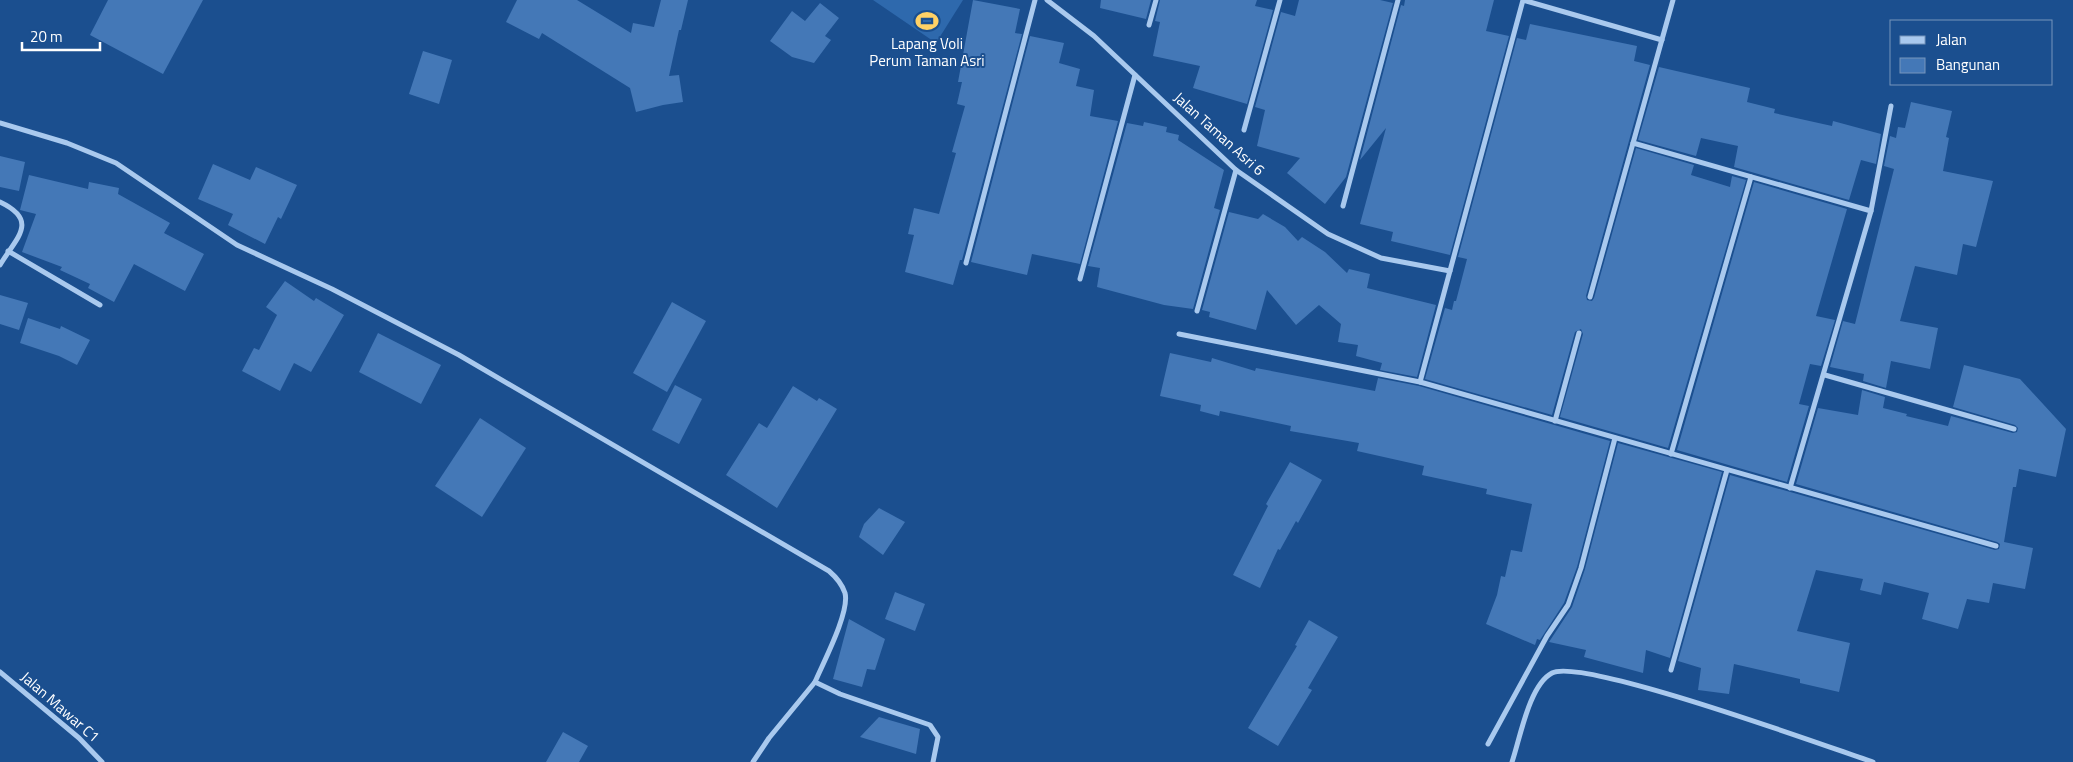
<svg xmlns="http://www.w3.org/2000/svg" width="2073" height="762" font-family="'Titillium Web',sans-serif">
	<style>
		.green { fill: #2e69ad }
		.building { fill: #4478b7 }
		.lines { fill: none; stroke-linecap: round; stroke-linejoin: round }
		.minor { stroke: #a9c9ee; stroke-width: 5 }
		.labels { text-anchor: middle; stroke-width: 4; stroke-linejoin: round; paint-order: stroke }
		.poi-label { font-size: 15px; fill: #fff; stroke: #1b4f8f }
		.street-label { font-size: 15px; fill: #fff; stroke: #1b4f8f }
	</style>
	<rect width="100%" height="100%" fill="#1b4f8f"/>
	<!-- green -->
	<path class="green" d="M873,0h90l-27,43z"/>
	<!-- building -->
	<g class="building">
		<path d="M108,0h95l-40,74 -73,-39z"/>
		<path d="M517,0h60l54,33 2,-10 21,4 7,-27h27l-7,30h-2l-10,46 10,-1 4,27 -20,3 -27,7 -6,-24 -88,-55 -3,6 -33,-17z"/>
		<path d="M973,0l47,9 -5,24 7,1 -60,226h-2l-7,25 -48,-13 9,-37 -6,-1 6,-26 25,6 17,-61 -4,-1 13,-46 -8,-2 5,-22h-4z"/>
		<path d="M1101,0h50l-5,19 -46,-11z"/>
		<path d="M1160,0h97l-2,6 18,4 -26,94 -54,-16 7,-22 -47,-10 7,-34 -5,-1z"/>
		<path d="M1299,0h81l13,3 -47,174 -21,27 -38,-31 13,-15 -43,-12 8,-36 -10,-3 26,-95 14,4z"/>
		<path d="M1405,0h89l-8,31 23,5 -59,219 -59,-14 2,-9 -33,-8 26,-96 -26,32 41,-155 3,1z"/>
		<path d="M820,3l19,15 -14,18 6,4 -17,23 -22,-6 -22,-16 22,-30 13,10z"/>
		<path d="M1530,24l107,22 -3,15 16,4 -64,231 1,4 5,1 2,-3 42,-150 58,17 -3,10 39,12 2,-11 14,4 -78,268 -108,-31 23,-83 -2,-5 -6,3 -23,83 -127,-36 20,-71 7,2 2,-9h2l11,-42 -9,-2 59,-219 9,2z"/>
		<path d="M1030,36l34,7 -5,20 21,6 -4,17 18,4 -4,26 28,5 -38,143 -48,-10 -5,21 -56,-13z"/>
		<path d="M423,51l29,9 -13,44 -30,-10z"/>
		<path d="M1659,67l91,21 -3,14 28,7 -1,4 58,13 1,-5 48,13 -5,30 -15,-4 -12,40 -115,-33 4,-21 -37,-8 -5,18 -58,-16z"/>
		<path d="M1911,102l41,9 -6,26 3,1 -6,33 50,10 -17,66 -13,-3 -6,31 -42,-9 -15,55 38,7 -8,41 -39,-8 -5,27 -23,-7 1,-7 -34,-7 13,-46 12,3 39,-155 -10,-3 6,-30 6,2 2,-11 7,1z"/>
		<path d="M1144,122l23,5 -1,5 13,3 -1,5 46,30 -10,38 6,2 -27,99 -29,-4 -67,-18 3,-19 -12,-2 39,-143 16,3z"/>
		<path d="M0,156l25,6 -6,29 -19,-4z"/>
		<path d="M213,164l37,16 6,-13 41,18 -16,34 -3,-2 -13,27 -37,-19 5,-11 -35,-15z"/>
		<path d="M29,175l59,14 1,-7 30,6 -1,6 52,29 -6,10 40,21 -19,37 -51,-27 -20,38 -26,-14 2,-4 -30,-14 2,-3 -40,-15 14,-38 -16,-4z"/>
		<path d="M1754,182l93,27 -31,107 19,4 -14,46 -11,-2 -11,40 10,2 -22,76 -110,-32z"/>
		<path d="M1229,212l29,7 5,-5 22,13 13,14 4,-4 23,15 22,21 2,-4 21,5 -3,14 69,17 -19,72 -37,-7 2,-7 -26,-7 2,-11 -20,-3 3,-18 -22,-19 -23,20 -29,-35 -11,40 -47,-13 1,-5 -8,-2z"/>
		<path d="M285,281l29,20 2,-3 28,17 -33,57 -17,-9 -14,28 -38,-20 12,-23 5,2 18,-35 -11,-8z"/>
		<path d="M0,295l28,8 -9,27 -19,-6z"/>
		<path d="M672,302l34,19 -39,71 -34,-19z"/>
		<path d="M28,318l32,11 1,-3 29,14 -13,25 -18,-9 -39,-13z"/>
		<path d="M378,333l63,32 -20,39 -62,-32z"/>
		<path d="M1170,353l41,9 1,-4 43,13 1,-3 119,23 3,-13 41,8 191,55 -33,126 -13,36 -24,37 -3,-1 -2,6 -49,-21 11,-29 4,-19 4,1 6,-27 11,2 10,-48 -46,-10 1,-5 -65,-14 2,-9 -67,-15 2,-8 -69,-12 1,-5 -71,-15 -1,5 -19,-5 1,-6 -41,-9z"/>
		<path d="M1964,365l56,14 46,50 -10,48 -37,-8 -3,18h-3l-9,55 29,6 -8,41 -32,-6 -4,20 -22,-4 -9,30 -36,-10 7,-26 -45,-11 -3,13 -21,-5 3,-11 -47,-9 -19,61 53,12 -11,49 -39,-9v-4l-66,-15 -5,30 -31,-4 3,-22 -23,-7 52,-186 265,75 4,-1 1,-5 -3,-2 -201,-58 22,-76 40,7 4,-25 23,7 -2,11 24,6 -1,2 42,10 3,-10 62,17 4,-1 1,-4 -3,-3 -62,-18z"/>
		<path d="M675,385l27,14 -23,45 -27,-14z"/>
		<path d="M793,386l24,15 2,-3 18,11 -60,99 -51,-33 33,-52 8,5z"/>
		<path d="M480,418l46,30 -44,69 -47,-31z"/>
		<path d="M1618,443l104,29 -52,186 -24,-8 -3,23 -59,-16 2,-7 -37,-8 23,-35 13,-38z"/>
		<path d="M1290,462l32,18 -24,43 -2,-2 -16,29 -2,-1 -18,39 -27,-13 35,-69 -2,-2z"/>
		<path d="M879,508l26,14 -22,33 -24,-18 5,-13z"/>
		<path d="M895,592l30,12 -10,27 -30,-12z"/>
		<path d="M849,619l36,20 -10,31 -8,-1 -5,18 -29,-8z"/>
		<path d="M1309,620l29,17 -30,51 4,2 -34,56 -30,-18 49,-82 -2,-1z"/>
		<path d="M879,717l41,12 -4,25 -56,-17z"/>
		<path d="M563,732l25,14 -9,16h-33z"/>
	</g>
	<g class="lines">
		<!-- minor -->
		<g class="minor">
			<path d="M1047,0l47,36 142,134 92,64 53,24 69,13"/>
			<path d="M1149,25l7,-25"/>
			<path d="M0,123l67,20 49,20 121,82 95,44 127,66 370,216c7,6 13,13 16,22 5,19 -22,70 -30,89l25,12 90,31 8,12 -5,25"/>
			<path d="M1244,130l36,-130"/>
			<path d="M1633,143l238,68"/>
			<path d="M0,202c40,19 16,36 0,63"/>
			<path d="M1343,206l55,-206"/>
			<path d="M8,251l92,54"/>
			<path d="M966,263l69,-263"/>
			<path d="M1080,279l55,-204"/>
			<path d="M1590,297l83,-297"/>
			<path d="M1197,311l39,-141"/>
			<path d="M1179,334l241,48 576,164"/>
			<path d="M1825,375l189,54"/>
			<path d="M1420,382l103,-382 139,40"/>
			<path d="M1555,421l24,-88"/>
			<path d="M1671,454l80,-277"/>
			<path d="M1790,488l81,-277 20,-105"/>
			<path d="M1671,670l56,-200"/>
			<path d="M0,672l79,66 23,24"/>
			<path d="M1488,744l59,-108 21,-31 13,-37 34,-130"/>
			<path d="M753,762l16,-24 46,-56"/>
			<path d="M1512,762c8,-23 17,-77 40,-89 30,-16 276,74 321,89"/>
		</g>
	</g>
	<!-- icons -->
	<defs>
		<symbol id="stadium-bare" viewBox="-9 -9 18 18"><path d="M0-5a6.5 5 0 1 0 0 10a6.5 5 0 1 0 0-10ZM-3.5-1.8h7v3.6h-7Z" fill="#ffd166" stroke="#1b4f8f" stroke-width="2.5" paint-order="stroke"/></symbol>
	</defs>
	<g fill-rule="evenodd">
		<use href="#stadium-bare" x="911" y="5" width="32" height="32"/>
	</g>
	<g class="labels">
		<!-- poi labels -->
		<g class="poi-label">
			<text x="927" y="49">Lapang Voli<tspan x="927" dy="17">Perum Taman Asri</tspan></text>
		</g>
		<!-- street labels -->
		<g class="street-label">
			<text transform="translate(1219 134) rotate(42)" y="5">Jalan Taman Asri 6</text>
			<text transform="translate(60 707) rotate(41)" y="5">Jalan Mawar C1</text>
		</g>
	</g>
	<!-- legend -->
	<rect x="1890" y="20" width="162" height="65" fill="#1b4f8f" stroke="#7695bc"/>
	<rect x="1900" y="36" width="25" height="8" fill="#a9c9ee" stroke="#7695bc"/>
	<text x="1936" y="45" font-size="15" fill="#ffffff">Jalan</text>
	<rect x="1900" y="58" width="25" height="15" fill="#4478b7" stroke="#7695bc"/>
	<text x="1936" y="70" font-size="15" fill="#ffffff">Bangunan</text>
	<!-- scale -->
	<path d="M22 42v8h78v-8" fill="none" stroke="#ffffff" stroke-width="2.5"/>
	<text x="30" y="42" font-size="15" fill="#ffffff" stroke="#1b4f8f" stroke-width="4" paint-order="stroke">20 m</text>
</svg>
